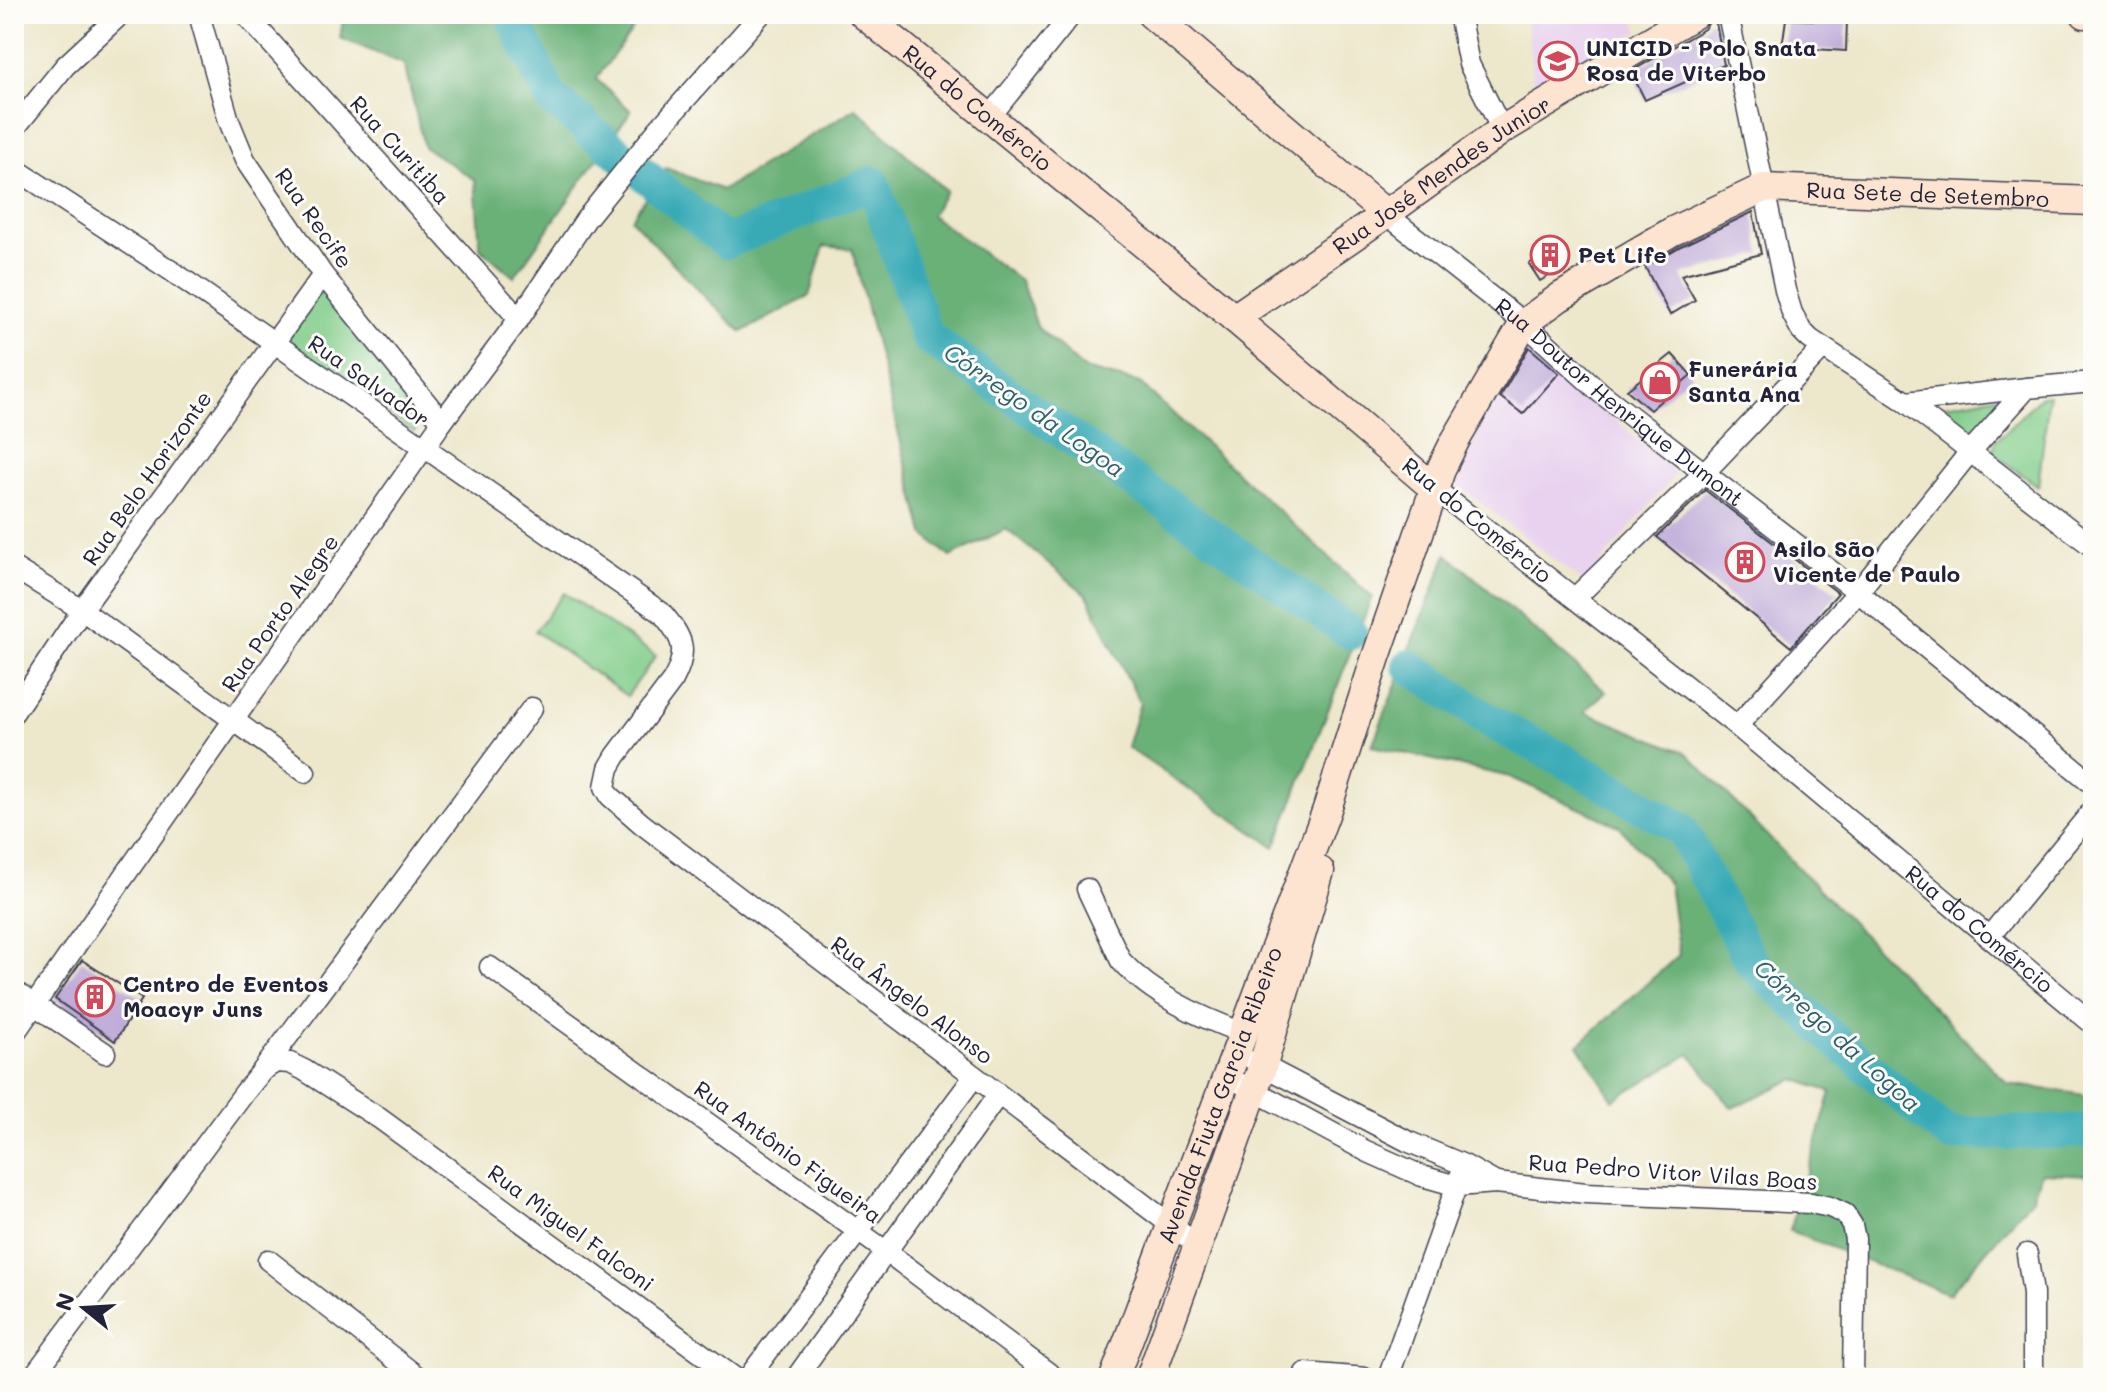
<svg xmlns="http://www.w3.org/2000/svg" width="2107" height="1392" font-family="Mali,sans-serif">
	<style>
		.built { fill: #e8d2ef }
		.green { fill: #83ce8c; stroke: #527864; stroke-width: 2 }
		.forest { fill: #6ab178; stroke: #466a5a; stroke-width: 2 }
		.lines { fill: none; stroke-linecap: round; stroke-linejoin: round }
		.river { stroke: #39aab6; stroke-width: 34 }
		.building { fill: #bfacd9 }
		.street-casing { stroke: #404051; stroke-width: 23 }
		.secondary-casing { stroke: #404051; stroke-width: 31 }
		.street { stroke: #fff; stroke-width: 20 }
		.secondary { stroke: #fde4d1; stroke-width: 28 }
		.labels { text-anchor: middle; stroke-width: 6; stroke-linejoin: round; paint-order: stroke }
		.poi-label { font-size: 22px; font-weight: bold; fill: #22223b; stroke: #fdfcf7; text-anchor: start }
		.street-label { font-size: 22px; fill: #22223b; stroke: #fdfcf7 }
		.water-label { font-size: 24px; font-style: italic; fill: #2c5f72; stroke: #fdfcf7 }
	</style>
	<rect width="100%" height="100%" fill="#fdfcf7"/>
	<filter id="ink" filterUnits="userSpaceOnUse"><feTurbulence type="fractalNoise" baseFrequency=".0125" numOctaves="2"/><feDisplacementMap in="SourceGraphic" scale="16" xChannelSelector="R" yChannelSelector="G"/><feConvolveMatrix kernelMatrix="1 2 1 2 8 2 1 2 1" color-interpolation-filters="sRGB"/></filter>
	<filter id="wash" filterUnits="userSpaceOnUse"><feTurbulence type="fractalNoise" baseFrequency=".006" numOctaves="4" result="noise"/><feDisplacementMap in="SourceGraphic" scale="32" xChannelSelector="R" yChannelSelector="G"/><feGaussianBlur stdDeviation="1.8" result="paint"/><feColorMatrix in="noise" values="0 0 0 0 0 0 0 0 0 0 0 0 0 0 0 0 0 1.4 0 .05"/><feComposite in="paint" operator="in"/></filter>
	<g filter="url(#wash)">
		<rect width="100%" height="100%" fill="#ede7cb"/>
		<!-- built -->
		<g class="built">
			<path d="M1526,14h106l7,17 -105,60z"/>
			<path d="M1560,372l116,101 -92,110 -140,-109 49,-83 30,23z"/>
		</g>
		<!-- green -->
		<g class="green">
			<path d="M321,290l102,129 -9,13 -133,-96z"/>
			<path d="M2009,394l-40,44 -42,-30z"/>
			<path d="M2049,395l-11,91 -43,-31 -2,-4 3,-10 45,-45z"/>
			<path d="M564,593l92,63 -29,40 -92,-65z"/>
		</g>
		<!-- forest -->
		<g class="forest">
			<path d="M344,14h300l-48,65 35,32 -117,166 -34,-29 -5,-68 -51,-33 -20,-83 -64,-26z"/>
			<path d="M856,108l90,83 -15,24 90,66 17,47 46,41 56,14 232,214 -97,250 -148,-100 13,-44 -53,-108 -81,-66 -56,28 -26,-23 -72,-285 -28,-3 -15,50 -67,36 -34,-32 -77,-81 35,-51 56,22z"/>
			<path d="M1447,554l159,138 -22,20 103,41 321,331 85,12v79l-52,-2 -8,24 -84,97 -159,-63 41,-139 -37,-13 -62,29 -42,-54 -77,46 -35,-55 101,-90 -10,-71 -50,-58 -109,-49 -138,-31z"/>
		</g>
		<g class="lines">
			<!-- river -->
			<g class="river">
				<path d="M511,14l40,84 175,144 147,-59 54,154 424,296"/>
				<path d="M1409,666l87,59 60,31 125,73 71,134 86,80 110,91 145,-3"/>
			</g>
		</g>
		<g id="blocks">
			<!-- building -->
			<g class="building">
				<path d="M1786,19l61,2 -1,30 -64,-4z"/>
				<path d="M1710,21l6,2 8,42 -79,35 -8,-16 -3,-14 70,-41z"/>
				<path d="M1753,212l8,42 -80,21 14,25 -25,15 -25,-48 36,-21z"/>
				<path d="M1553,247l12,19 -25,15 -11,-17z"/>
				<path d="M1529,347l30,26 -36,41 -23,-17z"/>
				<path d="M1672,354l19,21 -41,35 -23,-20z"/>
				<path d="M1705,490l133,103 -47,54 -134,-110z"/>
				<path d="M82,960l60,39 -27,42 -60,-42z"/>
			</g>
		</g>
	</g>
	<g filter="url(#ink)">
		<use href="#blocks" fill-opacity="0" stroke="#404051" stroke-width="2"/>
		<g class="lines">
			<defs>
				<g id="street">
					<path d="M199,14l30,107 16,39 78,115 119,147"/>
					<path d="M245,14l274,305"/>
					<path d="M1459,14l10,50 33,66"/>
					<path d="M1728,14l57,276 7,23 9,17 9,9 96,63 187,145"/>
					<path d="M989,118l83,-104"/>
					<path d="M14,129l51,-63 56,-52"/>
					<path d="M14,168l159,104 489,341c21,25 27,37 11,67l-57,76 -7,12 -4,19 5,9 32,28 554,420"/>
					<path id="s1" d="M1386,214l138,109 77,70 257,199 235,192"/>
					<path d="M1906,402l121,-14"/>
					<path id="s2" d="M1435,489l302,237 356,298"/>
					<path d="M14,568l68,42 223,162"/>
					<path d="M1575,598l128,-124 120,-126"/>
					<path d="M14,712l68,-102 241,-335"/>
					<path d="M1737,726l121,-134 111,-139 58,-65 66,-6"/>
					<path d="M1087,889l34,72c32,35 79,56 122,72"/>
					<path d="M1989,937l104,-127"/>
					<path d="M490,967l397,285 168,126"/>
					<path d="M14,991l91,62"/>
					<path d="M14,1034l428,-612 77,-103 67,-100 71,-88 104,-117"/>
					<path d="M1254,1061l153,80 57,24 32,18"/>
					<path d="M263,1070l269,-362"/>
					<path d="M1242,1084l124,67 56,25 35,10 39,-3 90,10 225,10 19,4 15,7 7,11 3,14 -2,139"/>
					<path d="M2027,1254l6,39v85"/>
					<path d="M268,1260l151,118"/>
					<path d="M1305,1373l61,5"/>
					<path d="M32,1378l213,-286 18,-22 13,-8 14,1 14,7 75,48 356,260"/>
					<path d="M748,1378l226,-301"/>
					<path d="M796,1378l202,-283"/>
					<path d="M1388,1378l72,-202"/>
				</g>
				<g id="secondary">
					<path id="s3" d="M863,14l371,304 201,171"/>
					<path d="M1151,14l235,200"/>
					<path d="M2085,14h8"/>
					<path id="s4" d="M1234,318l152,-104 116,-84 193,-116"/>
					<path id="s5" d="M1114,1378l212,-566 49,-152 67,-193 13,-26 69,-118 36,-26 113,-66 90,-43 330,13"/>
					<path d="M1150,1378l113,-313 57,-194"/>
				</g>
			</defs>
			<!-- street casing -->
			<use href="#street" class="street-casing"/>
			<!-- secondary casing -->
			<use href="#secondary" class="secondary-casing"/>
			<!-- street -->
			<use href="#street" class="street"/>
			<!-- secondary -->
			<use href="#secondary" class="secondary"/>
		</g>
	</g>
	<!-- icons -->
	<defs>
		<symbol id="university-ring" viewBox="-11 -11 22 22"><circle r="9.5" fill="#fdfcf7" stroke="#d1495b" stroke-width="1.5"/><path d="M0-5L7-2L0 1L-7-2ZM-4 1L0 2.5L4 1V4Q0 6-4 4Z" fill="#d1495b"/></symbol>
		<symbol id="building-ring" viewBox="-11 -11 22 22"><circle r="9.5" fill="#fdfcf7" stroke="#d1495b" stroke-width="1.5"/><path d="M-4-6H4V6H1V3H-1V6H-4ZM-2.5-4.3h1.7v1.8h-1.7ZM.8-4.3h1.7v1.8H.8ZM-2.5-1h1.7V.8h-1.7ZM.8-1h1.7V.8H.8Z" fill="#d1495b"/></symbol>
		<symbol id="shop-ring" viewBox="-11 -11 22 22"><circle r="9.5" fill="#fdfcf7" stroke="#d1495b" stroke-width="1.5"/><path d="M-5-2.5h2.3a2.7 3.5 0 0 1 5.4 0H5L5.5 6h-11ZM-1.5-2.5h3a1.5 2.3 0 0 0-3 0Z" fill="#d1495b"/></symbol>
	</defs>
	<g fill-rule="evenodd">
		<use href="#university-ring" x="1536" y="39" width="44" height="44"/>
		<use href="#building-ring" x="1528" y="233" width="44" height="44"/>
		<use href="#shop-ring" x="1638" y="360" width="44" height="44"/>
		<use href="#building-ring" x="1723" y="540" width="44" height="44"/>
		<use href="#building-ring" x="73" y="975" width="44" height="44"/>
	</g>
	<g class="labels">
		<!-- poi labels -->
		<g class="poi-label">
			<text x="1586" y="56">UNICID - Polo Snata<tspan x="1586" dy="25">Rosa de Viterbo</tspan></text>
			<text x="1578" y="263">Pet Life</text>
			<text x="1688" y="377">Funerária<tspan x="1688" dy="25">Santa Ana</tspan></text>
			<text x="1773" y="557">Asilo São<tspan x="1773" dy="25">Vicente de Paulo</tspan></text>
			<text x="123" y="992">Centro de Eventos<tspan x="123" dy="25">Moacyr Juns</tspan></text>
		</g>
		<!-- street labels -->
		<g class="street-label">
			<text dy="8" stroke="none"><textPath href="#s3" startOffset="148">Rua do Comércio</textPath></text>
			<text transform="translate(400 150) rotate(48)" y="8">Rua Curitiba</text>
			<text dy="8" stroke="none"><textPath href="#s4" startOffset="252">Rua José Mendes Junior</textPath></text>
			<text dy="8" stroke="none"><textPath href="#s5" startOffset="1574">Rua Sete de Setembro</textPath></text>
			<text transform="translate(314 218) rotate(55)" y="8">Rua Recife</text>
			<text transform="translate(369 381) rotate(35)" y="8">Rua Salvador</text>
			<text dy="8" stroke="none"><textPath href="#s1" startOffset="300">Rua Doutor Henrique Dumont</textPath></text>
			<text transform="translate(147 478) rotate(-55)" y="8">Rua Belo Horizonte</text>
			<text transform="translate(1477 520) rotate(39)" y="8">Rua do Comércio</text>
			<text transform="translate(280 613) rotate(-55)" y="8">Rua Porto Alegre</text>
			<text dy="8" stroke="none"><textPath href="#s2" startOffset="700">Rua do Comércio</textPath></text>
			<text transform="translate(912 1000) rotate(37)" y="8">Rua Ângelo Alonso</text>
			<text dy="8" stroke="none"><textPath href="#s5" startOffset="302">Avenida Fiuta Garcia Ribeiro</textPath></text>
			<text transform="translate(788 1152) rotate(36)" y="8">Rua Antônio Figueira</text>
			<text transform="translate(1673 1172) rotate(4)" y="8">Rua Pedro Vitor Vilas Boas</text>
			<text transform="translate(571 1228) rotate(36)" y="8">Rua Miguel Falconi</text>
		</g>
		<!-- water labels -->
		<g class="water-label">
			<text transform="translate(1034 411) rotate(35)" y="8">Córrego da Logoa</text>
			<text transform="translate(1837 1036) rotate(42)" y="8">Córrego da Logoa</text>
		</g>
	</g>
	<!-- margin -->
	<rect width="2107" height="1392" fill="none" stroke="#fdfcf7" stroke-width="48"/>
	<!-- north arrow -->
	<g transform="translate(84 1308) rotate(288)" stroke="#fdfcf7" stroke-width="6" paint-order="stroke">
	<path d="M0-6L14 30L0 20L-14 30Z" fill="#22223b"/>
	<text y="-12" font-size="22" font-weight="bold" text-anchor="middle" fill="#22223b">N</text>
	</g>
</svg>
